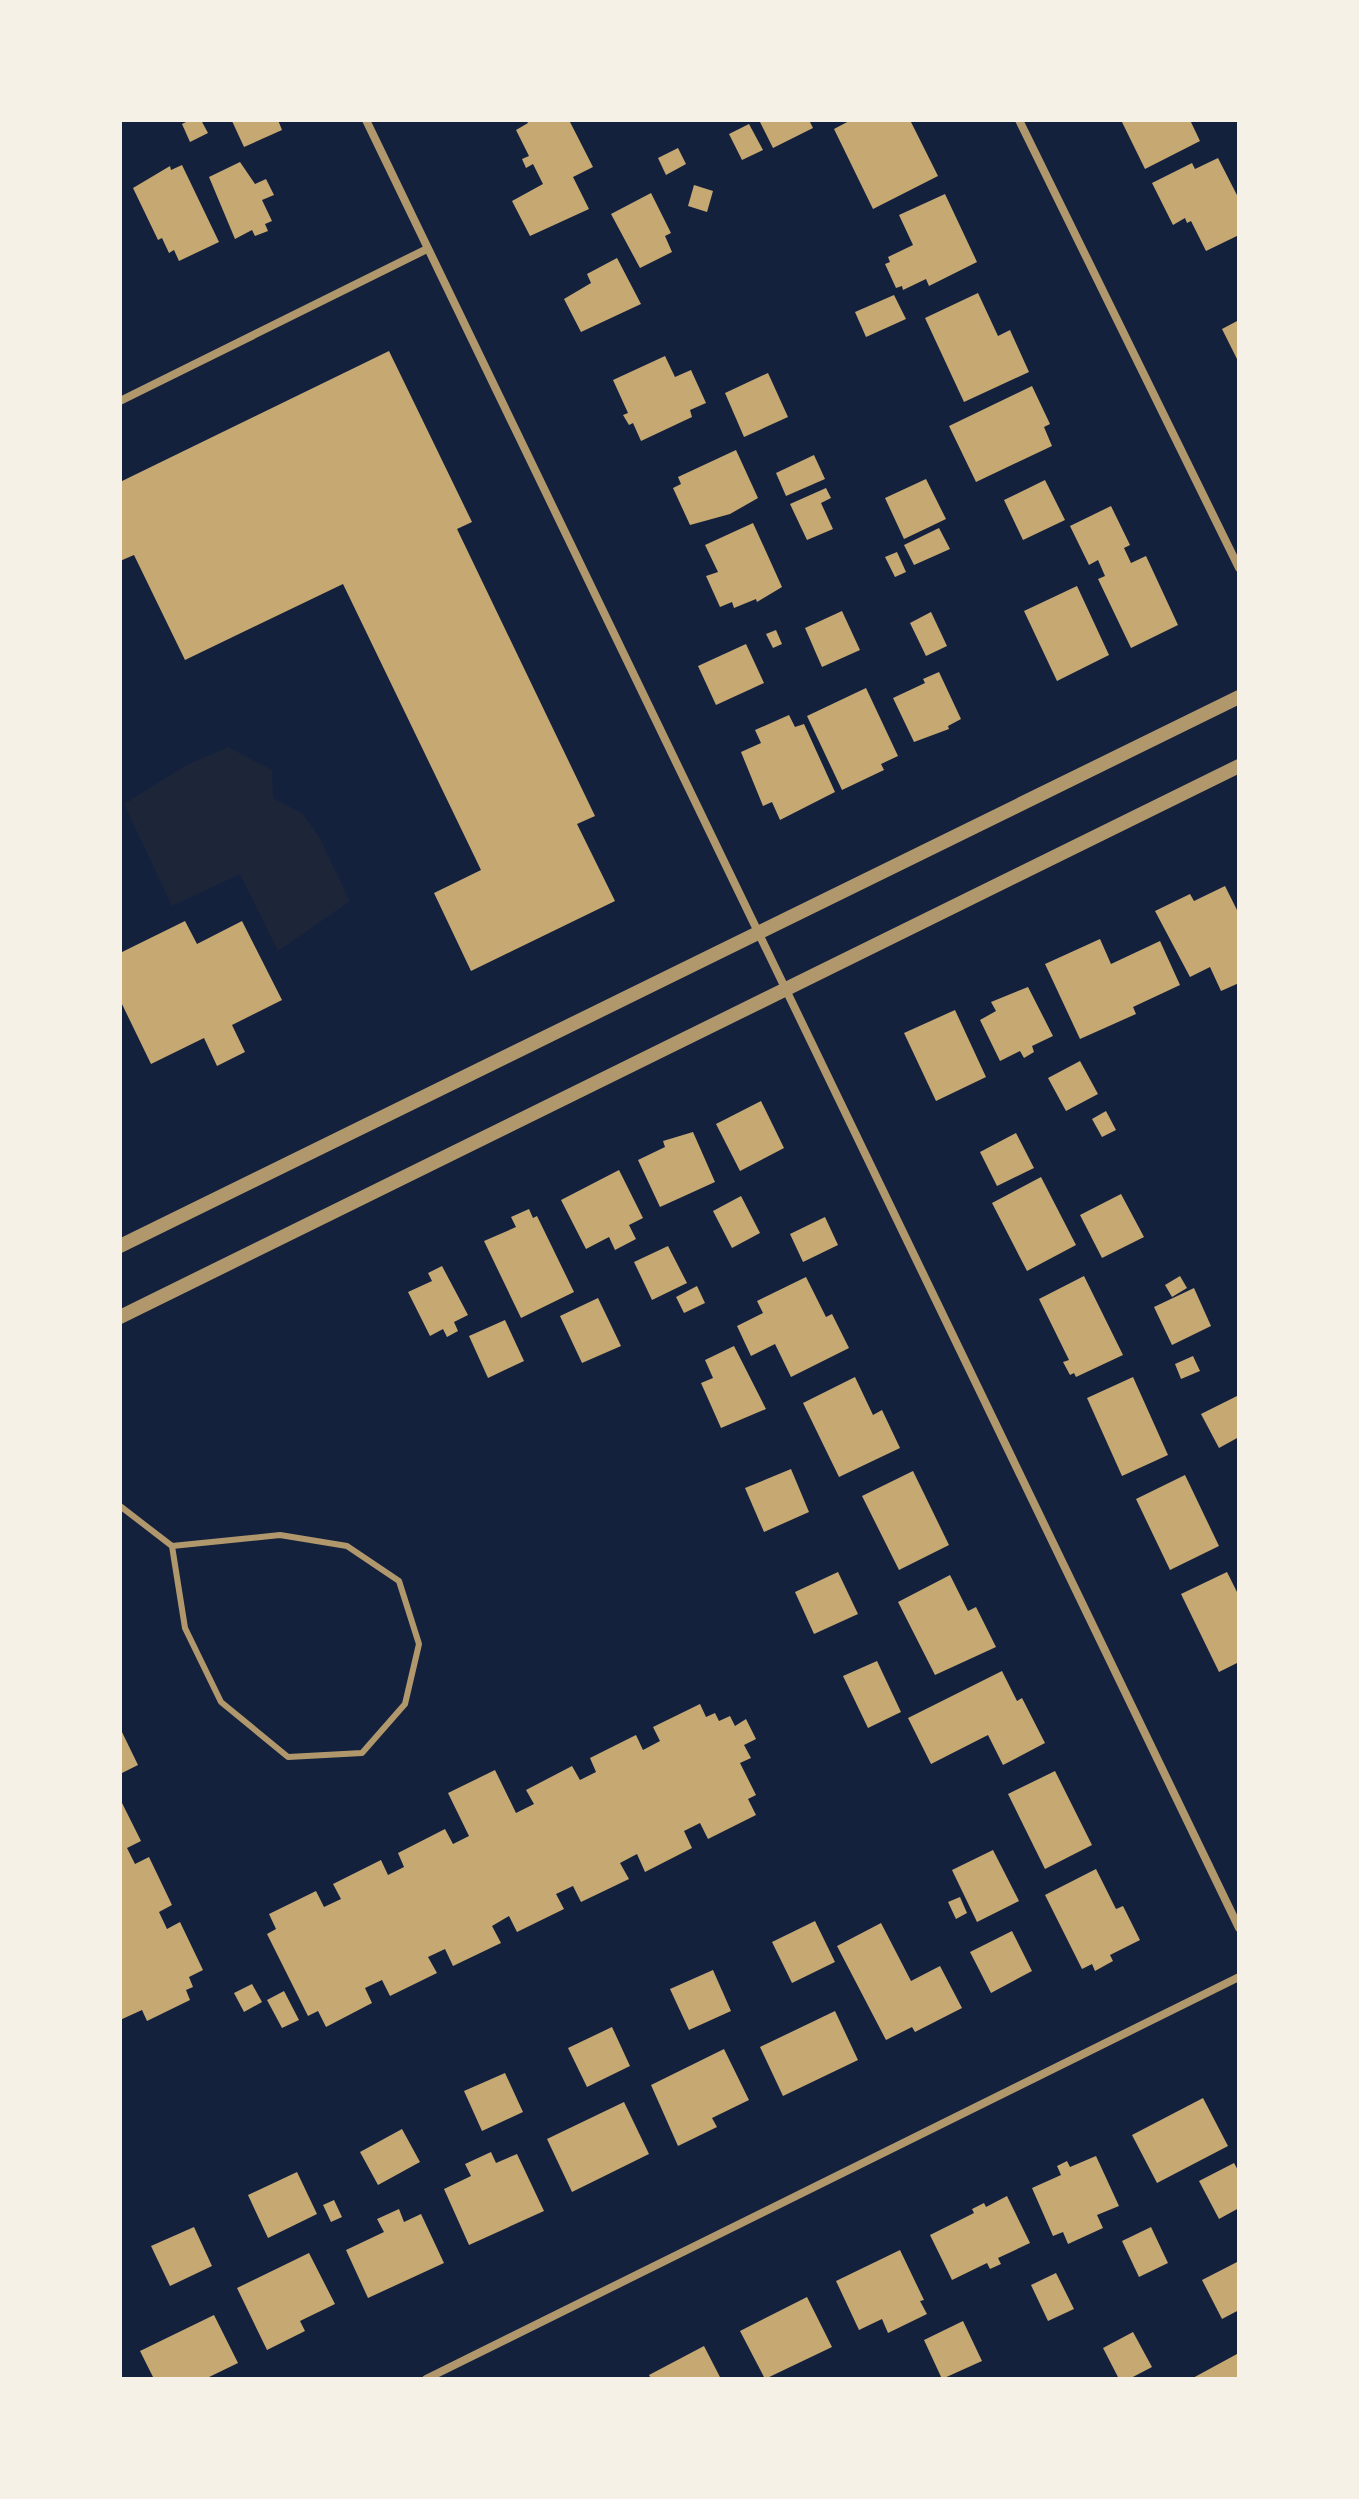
<svg xmlns="http://www.w3.org/2000/svg" width="1359" height="2499" font-family="Mulish,sans-serif">
	<style>
		.green { fill: #1d2539 }
		.building { fill: #c6a872 }
		.lines { fill: none; stroke-linecap: round; stroke-linejoin: round }
		.service { stroke: #b1986c; stroke-width: 6 }
		.minor { stroke: #b1986c; stroke-width: 8 }
		.tertiary { stroke: #b1986c; stroke-width: 14 }
	</style>
	<rect width="100%" height="100%" fill="#14213d"/>
	<!-- green -->
	<path class="green" d="M228,747l44,23 1,28 30,16 15,21 32,66 -72,50 -38,-77 -68,32 -48,-102 61,-38z"/>
	<!-- building -->
	<g class="building">
		<path d="M190,120h11l7,13 -18,9 -8,-18z"/>
		<path d="M278,120l4,10 -38,17 -12,-26z"/>
		<path d="M526,120h43l24,47 -20,10 16,32 -59,27 -18,-35 31,-17 -10,-20 -7,4 -4,-9 7,-3 -13,-26 12,-7z"/>
		<path d="M759,120h50l4,8 -40,20z"/>
		<path d="M851,120h59l28,56 -65,33 -39,-80z"/>
		<path d="M1121,120h69l10,21 -55,28z"/>
		<path d="M749,124l14,26 -21,10 -13,-26z"/>
		<path d="M678,148l8,16 -20,11 -8,-17z"/>
		<path d="M1218,158l21,41v36l-33,16 -15,-30 -4,2 -2,-5 -12,7 -21,-42 40,-20 3,6z"/>
		<path d="M240,162l15,22 11,-5 8,16 -12,5 10,21 -7,3 3,7 -13,5 -3,-6 -17,9 -26,-62z"/>
		<path d="M182,165l37,77 -40,19 -5,-11 -5,3 -7,-15 -4,2 -25,-52 37,-22 1,4z"/>
		<path d="M694,185l19,6 -6,21 -19,-6z"/>
		<path d="M651,193l20,40 -6,3 7,16 -32,16 -29,-54z"/>
		<path d="M945,194l32,68 -48,24 -3,-7 -23,11 -1,-4 -6,2 -11,-24 5,-2 -2,-5 25,-12 -14,-30z"/>
		<path d="M617,258l24,46 -60,28 -17,-33 27,-16 -4,-9z"/>
		<path d="M978,293l20,43 12,-6 19,42 -65,30 -39,-84z"/>
		<path d="M894,295l12,24 -40,18 -11,-25z"/>
		<path d="M1239,320v43l-17,-34z"/>
		<path d="M389,351l83,171 -15,7 138,287 -18,8 38,77 -144,70 -37,-78 47,-23 -138,-286 -158,76 -51,-105 -14,6v-79z"/>
		<path d="M665,356l10,21 16,-7 15,33 -16,7 2,7 -51,24 -8,-18 -4,2 -6,-10 5,-2 -15,-33z"/>
		<path d="M768,373l20,44 -44,20 -19,-44z"/>
		<path d="M1032,386l18,38 -6,3 8,19 -76,36 -27,-56z"/>
		<path d="M736,450l22,48 -28,16 -40,11 -17,-37 8,-4 -3,-7z"/>
		<path d="M814,455l11,24 -39,17 -10,-23z"/>
		<path d="M926,479l20,40 -42,20 -19,-41z"/>
		<path d="M1045,480l20,40 -42,20 -19,-40z"/>
		<path d="M826,488l5,10 -10,5 12,26 -26,11 -17,-36z"/>
		<path d="M1111,506l19,39 -6,3 7,15 15,-7 32,69 -47,23 -33,-69 7,-3 -7,-16 -9,5 -19,-39z"/>
		<path d="M753,523l29,64 -25,15 -1,-3 -22,9 -2,-6 -12,5 -14,-31 12,-4 -13,-27z"/>
		<path d="M939,528l11,21 -36,16 -10,-20z"/>
		<path d="M897,552l9,20 -11,5 -10,-20z"/>
		<path d="M1077,586l32,69 -52,26 -33,-70z"/>
		<path d="M842,611l18,39 -38,17 -17,-39z"/>
		<path d="M931,612l16,34 -21,10 -16,-33z"/>
		<path d="M776,630l6,14 -9,4 -7,-14z"/>
		<path d="M746,644l18,39 -48,22 -18,-39z"/>
		<path d="M939,672l22,47 -13,7 1,3 -35,13 -21,-44 32,-15 -2,-4z"/>
		<path d="M866,688l32,68 -17,8 3,6 -42,20 -35,-74z"/>
		<path d="M789,715l6,12 9,-3 31,68 -55,28 -8,-18 -9,4 -22,-54 20,-9 -6,-13z"/>
		<path d="M1225,886l14,28v69l-18,8 -11,-24 -20,10 -35,-66 35,-17 4,7z"/>
		<path d="M185,921l12,23 45,-23 40,79 -50,25 13,27 -28,14 -13,-28 -53,26 -31,-64v-47z"/>
		<path d="M1100,939l11,25 49,-23 20,44 -47,22 3,7 -56,25 -35,-75z"/>
		<path d="M1028,987l25,49 -21,10 2,6 -10,6 -4,-7 -20,10 -20,-41 16,-9 -5,-9z"/>
		<path d="M955,1010l31,67 -50,24 -32,-68z"/>
		<path d="M1080,1061l18,33 -32,17 -18,-33z"/>
		<path d="M761,1101l23,47 -44,23 -24,-47z"/>
		<path d="M1106,1111l10,19 -14,7 -10,-18z"/>
		<path d="M693,1132l22,50 -55,25 -22,-47 27,-13 -2,-6z"/>
		<path d="M1016,1133l18,35 -37,18 -17,-34z"/>
		<path d="M619,1170l24,48 -14,7 7,14 -21,11 -6,-13 -23,12 -25,-49z"/>
		<path d="M1041,1177l35,68 -49,26 -35,-68z"/>
		<path d="M1121,1194l23,43 -42,21 -22,-43z"/>
		<path d="M741,1196l19,37 -28,15 -19,-37z"/>
		<path d="M529,1209l4,9 4,-2 37,76 -53,26 -37,-77 32,-14 -5,-10z"/>
		<path d="M825,1217l13,28 -35,17 -13,-28z"/>
		<path d="M668,1246l19,37 -35,17 -18,-38z"/>
		<path d="M442,1266l26,49 -14,7 4,9 -11,6 -4,-8 -13,7 -22,-44 24,-11 -4,-8z"/>
		<path d="M1084,1276l39,79 -47,22 -2,-4 -4,2 -7,-13 6,-2 -30,-61z"/>
		<path d="M1180,1276l7,12 -15,9 -7,-12z"/>
		<path d="M806,1277l20,40 6,-3 17,34 -58,29 -16,-33 -24,12 -14,-30 26,-13 -6,-12z"/>
		<path d="M697,1286l8,17 -21,10 -8,-16z"/>
		<path d="M1194,1288l17,38 -39,19 -18,-38z"/>
		<path d="M598,1298l23,48 -39,17 -22,-47z"/>
		<path d="M505,1320l19,41 -36,17 -19,-42z"/>
		<path d="M734,1346l32,63 -45,19 -20,-45 12,-5 -8,-18z"/>
		<path d="M1193,1356l7,15 -19,8 -6,-15z"/>
		<path d="M855,1377l18,38 9,-5 18,38 -61,29 -36,-74z"/>
		<path d="M1133,1377l35,78 -46,21 -35,-78z"/>
		<path d="M1239,1395v42l-20,11 -18,-34z"/>
		<path d="M791,1469l18,43 -45,20 -19,-44z"/>
		<path d="M913,1471l36,74 -50,25 -37,-74z"/>
		<path d="M1185,1475l34,71 -49,24 -34,-71z"/>
		<path d="M838,1572l20,42 -44,20 -19,-42z"/>
		<path d="M1227,1572l12,24v66l-20,10 -38,-78z"/>
		<path d="M950,1575l18,36 8,-4 20,40 -61,28 -37,-73z"/>
		<path d="M877,1661l24,51 -33,16 -25,-52z"/>
		<path d="M1002,1671l15,30 5,-3 23,45 -42,22 -15,-30 -57,29 -23,-46z"/>
		<path d="M700,1704l6,13 9,-4 4,8 11,-5 5,10 11,-7 10,20 -12,6 7,13 -11,5 16,32 -8,4 8,16 -48,24 -8,-16 -16,8 8,17 -47,24 -8,-18 -17,9 9,16 -48,23 -8,-16 -17,8 8,15 -47,23 -8,-16 -17,10 9,17 -48,23 -8,-17 -17,8 9,16 -47,23 -8,-16 -17,8 7,15 -46,24 -8,-16 -10,5 -41,-82 9,-5 -7,-15 47,-23 8,16 17,-8 -8,-15 48,-24 7,15 16,-8 -6,-14 47,-24 8,15 16,-8 -21,-43 47,-23 21,43 18,-9 -8,-14 46,-24 8,14 16,-8 -6,-14 46,-23 7,15 17,-9 -7,-14z"/>
		<path d="M120,1728l18,37 -18,9z"/>
		<path d="M1055,1771l37,74 -47,24 -37,-75z"/>
		<path d="M120,1799l21,42 -14,7 8,16 14,-7 23,48 -13,7 8,17 13,-7 23,48 -14,7 4,10 -7,3 4,10 -43,21 -5,-11 -22,10z"/>
		<path d="M993,1850l26,51 -42,21 -25,-52z"/>
		<path d="M1096,1869l20,40 7,-3 17,34 -30,15 3,6 -18,10 -3,-7 -10,5 -37,-74z"/>
		<path d="M960,1897l7,16 -11,6 -8,-17z"/>
		<path d="M815,1921l20,41 -43,21 -20,-41z"/>
		<path d="M881,1923l30,58 29,-15 22,42 -47,24 -3,-5 -26,13 -49,-94z"/>
		<path d="M1012,1931l20,40 -41,22 -21,-41z"/>
		<path d="M713,1970l18,41 -42,19 -19,-41z"/>
		<path d="M252,1984l10,18 -18,10 -10,-19z"/>
		<path d="M284,1991l15,29 -17,8 -15,-28z"/>
		<path d="M835,2011l23,49 -75,36 -23,-49z"/>
		<path d="M612,2027l18,39 -43,21 -19,-39z"/>
		<path d="M724,2049l25,51 -37,18 5,9 -39,19 -27,-61z"/>
		<path d="M505,2073l18,39 -41,19 -18,-40z"/>
		<path d="M1203,2098l25,48 -71,37 -25,-48z"/>
		<path d="M624,2102l25,52 -77,38 -25,-53z"/>
		<path d="M402,2129l18,33 -42,23 -18,-33z"/>
		<path d="M491,2152l5,11 21,-9 27,57 -75,34 -25,-56 27,-13 -6,-12z"/>
		<path d="M1096,2156l23,50 -22,9 6,13 -35,16 -5,-12 -10,4 -21,-48 29,-13 -4,-9 10,-5 3,6z"/>
		<path d="M1234,2163l5,9v36l-20,11 -20,-38z"/>
		<path d="M297,2172l20,42 -49,24 -20,-43z"/>
		<path d="M1007,2196l23,47 -32,15 3,6 -11,5 -3,-6 -35,17 -22,-45 44,-22 -2,-4 12,-6 2,4z"/>
		<path d="M334,2200l8,17 -11,5 -8,-17z"/>
		<path d="M399,2209l5,13 17,-8 23,49 -76,35 -22,-48 38,-18 -7,-13z"/>
		<path d="M194,2227l18,39 -42,20 -19,-40z"/>
		<path d="M1151,2227l17,36 -29,14 -17,-36z"/>
		<path d="M900,2250l24,50 -4,1 7,13 -39,19 -6,-14 -23,11 -23,-49z"/>
		<path d="M309,2253l26,51 -35,17 5,10 -38,19 -30,-62z"/>
		<path d="M1239,2261v49l-17,9 -20,-39z"/>
		<path d="M1056,2273l18,36 -26,12 -17,-36z"/>
		<path d="M807,2297l25,50 -67,32 -25,-48z"/>
		<path d="M214,2315l24,48 -33,16h-51l-14,-28z"/>
		<path d="M963,2321l19,40 -40,18 -18,-39z"/>
		<path d="M1133,2332l19,35 -23,12h-10l-16,-31z"/>
		<path d="M704,2346l17,33h-70l-2,-4z"/>
		<path d="M1237,2354l2,25h-48z"/>
	</g>
	<g class="lines">
		<!-- service -->
		<path class="service" d="M120,1506l52,40 13,82 36,74 67,55 74,-4 43,-49 14,-60 -20,-63 -52,-35 -67,-11 -108,11"/>
		<!-- minor -->
		<g class="minor">
			<path d="M366,120l873,1808"/>
			<path d="M1019,120l220,448"/>
			<path d="M120,401l307,-152"/>
			<path d="M426,2379l813,-402"/>
		</g>
		<!-- tertiary -->
		<g class="tertiary">
			<path d="M120,1246l1119,-549"/>
			<path d="M120,1317l1119,-551"/>
		</g>
	</g>
	<!-- border -->
	<rect width="1359" height="2499" fill="none" stroke="#f6f1e7" stroke-width="244"/>
</svg>
